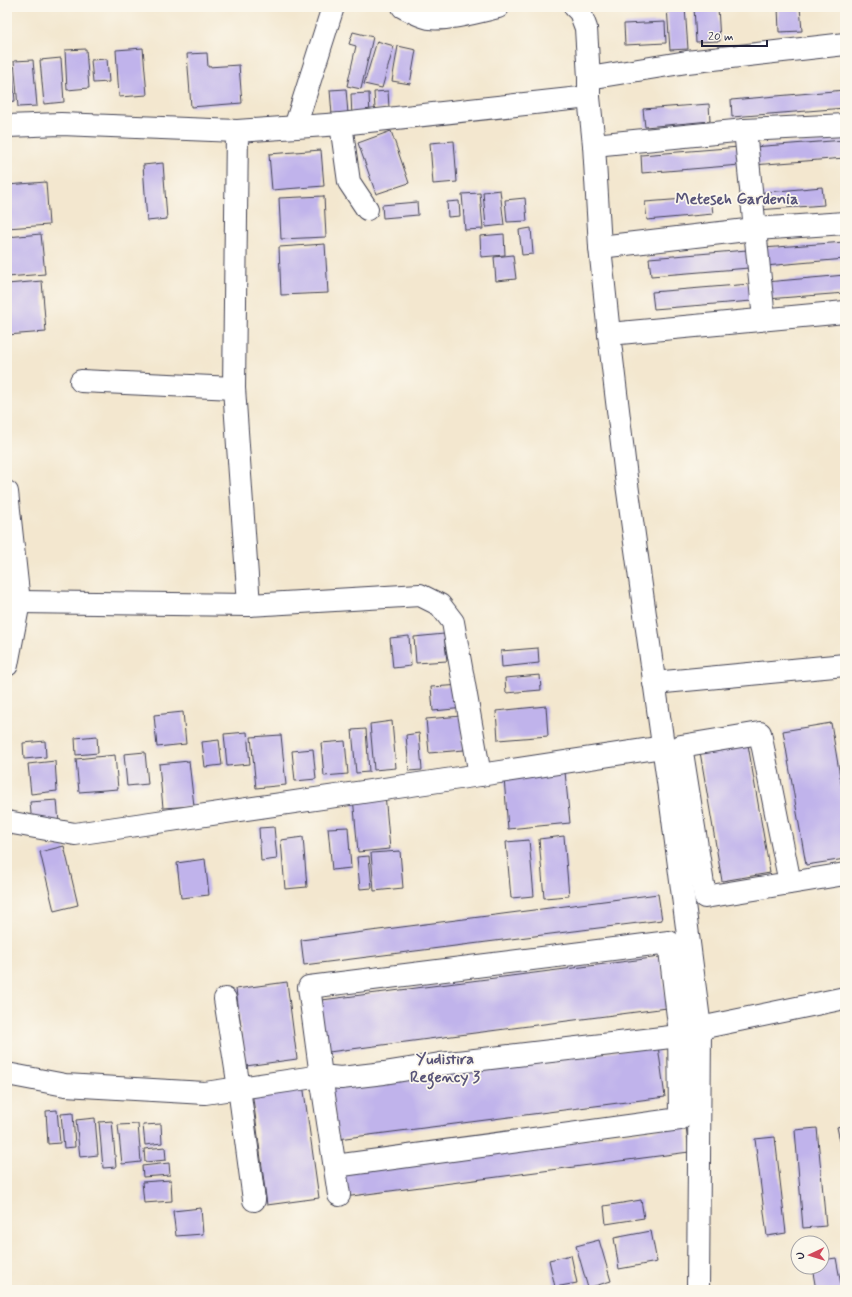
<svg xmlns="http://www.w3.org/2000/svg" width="852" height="1297" font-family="Mynerve,sans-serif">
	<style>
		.building { fill: #c0b3eb }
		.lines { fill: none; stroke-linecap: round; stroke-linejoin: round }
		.minor-casing { stroke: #414051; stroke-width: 24 }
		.minor { stroke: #fff; stroke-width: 22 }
		.labels { text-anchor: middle; stroke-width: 3.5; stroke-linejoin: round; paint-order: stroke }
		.neighbourhood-label { font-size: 16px; font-weight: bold; fill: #595579; stroke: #fbf7ec }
	</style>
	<rect width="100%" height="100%" fill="#fbf7ec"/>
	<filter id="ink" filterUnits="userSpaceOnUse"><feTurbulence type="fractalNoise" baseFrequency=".025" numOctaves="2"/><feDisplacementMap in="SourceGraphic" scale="8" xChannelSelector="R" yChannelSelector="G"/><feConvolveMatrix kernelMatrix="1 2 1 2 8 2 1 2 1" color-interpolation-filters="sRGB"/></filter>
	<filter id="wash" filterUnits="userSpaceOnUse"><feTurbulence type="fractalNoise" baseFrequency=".012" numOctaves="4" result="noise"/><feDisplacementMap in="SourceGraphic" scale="16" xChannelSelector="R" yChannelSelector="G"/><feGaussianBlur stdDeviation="0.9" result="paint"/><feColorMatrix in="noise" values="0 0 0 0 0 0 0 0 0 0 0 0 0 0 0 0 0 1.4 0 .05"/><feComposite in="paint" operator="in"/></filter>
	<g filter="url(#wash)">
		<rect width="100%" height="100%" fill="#f3e7cf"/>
		<g id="blocks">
			<!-- building -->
			<g class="building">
				<path d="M667,7h18l3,42 -18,1z"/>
				<path d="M694,7h24l2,34 -24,1z"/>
				<path d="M778,7h22l2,24 -23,1z"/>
				<path d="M665,22l1,21 -41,2 -1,-21z"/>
				<path d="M353,32l20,5 -12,52 -14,-3 9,-40 -7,-2z"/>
				<path d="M377,41l17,5 -12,42 -18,-4z"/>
				<path d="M398,46l18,4 -6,34 -18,-3z"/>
				<path d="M143,48l4,47 -28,2 -3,-47z"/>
				<path d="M86,49l3,39 -22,2 -2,-40z"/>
				<path d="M207,53l1,14 31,-2 3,38 -51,4 -4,-53z"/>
				<path d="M61,58l3,44 -20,2 -4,-44z"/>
				<path d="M107,59l2,23 -16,1 -2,-23z"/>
				<path d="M33,60l4,46 -19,1 -4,-46z"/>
				<path d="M12,68l3,33 -8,1v-33z"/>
				<path d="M346,89l2,25 -16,1 -2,-25z"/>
				<path d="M845,90v18l-113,9 -1,-17z"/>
				<path d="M388,91l1,17 -14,1 -1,-17z"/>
				<path d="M369,93l1,25 -18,1 -1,-25z"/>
				<path d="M709,104l1,17 -65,6 -2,-18z"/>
				<path d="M391,131l18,52 -33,11 -18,-51z"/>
				<path d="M845,140v18l-92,7 -1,-18z"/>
				<path d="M454,141l3,41 -24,2 -3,-41z"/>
				<path d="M739,147l1,18 -98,8 -1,-18z"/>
				<path d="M321,150l3,36 -52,4 -3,-36z"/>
				<path d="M163,163l4,56 -20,2 -4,-56z"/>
				<path d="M46,182l3,43 -42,3v-43z"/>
				<path d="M822,187l2,18 -66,5 -2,-17z"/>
				<path d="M500,190l4,35 -18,2 -3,-35z"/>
				<path d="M480,193l3,36 -18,1 -3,-36z"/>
				<path d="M324,196l2,41 -45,2 -2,-41z"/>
				<path d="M711,197l2,17 -66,6 -2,-18z"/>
				<path d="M525,198l2,23 -20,1 -2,-22z"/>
				<path d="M459,201l1,15 -12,1 -1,-15z"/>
				<path d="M417,202l1,13 -35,3 -1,-13z"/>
				<path d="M531,228l2,26 -11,1 -3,-25z"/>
				<path d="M41,234l4,40 -38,3v-40z"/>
				<path d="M504,234l1,21 -24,2 -1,-21z"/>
				<path d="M845,242v17l-80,7 -2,-18z"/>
				<path d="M325,244l3,49 -47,2 -2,-48z"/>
				<path d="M747,250l2,18 -98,8 -2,-18z"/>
				<path d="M513,255l3,24 -20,2 -2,-24z"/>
				<path d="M845,275v18l-78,6 -1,-17z"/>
				<path d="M42,281l4,51 -39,3v-51z"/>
				<path d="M750,284l2,17 -98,8 -2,-17z"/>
				<path d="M444,634l3,27 -31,2 -2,-26z"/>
				<path d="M409,636l2,30 -18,2 -3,-30z"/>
				<path d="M538,648l1,15 -37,4 -1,-16z"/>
				<path d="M540,675l1,15 -35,3 -1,-15z"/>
				<path d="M463,685l2,23 -32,3 -2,-24z"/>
				<path d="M546,706l2,30 -50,4 -2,-29z"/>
				<path d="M183,712l3,32 -29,3 -3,-32z"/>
				<path d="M461,716l3,34 -35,3 -3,-34z"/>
				<path d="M392,721l4,47 -22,2 -4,-46z"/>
				<path d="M831,723l14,83v53l-39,6 -23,-134z"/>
				<path d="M366,729l3,43 -13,1 -4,-43z"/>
				<path d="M247,732l3,32 -23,2 -3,-32z"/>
				<path d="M419,733l3,37 -13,1 -3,-36z"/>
				<path d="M281,735l5,50 -30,3 -5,-51z"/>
				<path d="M97,736l1,17 -22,2 -1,-17z"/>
				<path d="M747,739l23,134 -48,8 -23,-135z"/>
				<path d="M219,740l3,25 -17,2 -3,-25z"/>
				<path d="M45,741l1,16 -22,2 -1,-16z"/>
				<path d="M345,741l3,33 -24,2 -3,-33z"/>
				<path d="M313,749l3,30 -21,2 -3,-30z"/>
				<path d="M145,752l3,32 -21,2 -3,-32z"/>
				<path d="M115,755l3,34 -39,3 -3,-33z"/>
				<path d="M55,761l2,30 -26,3 -3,-30z"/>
				<path d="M189,761l5,45 -31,2 -4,-44z"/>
				<path d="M565,772l5,51 -62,6 -4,-51z"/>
				<path d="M385,794l5,55 -32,3 -5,-55z"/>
				<path d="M57,800l2,23 -27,2 -2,-23z"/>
				<path d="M274,827l3,32 -16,2 -2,-33z"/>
				<path d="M348,827l3,41 -19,2 -4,-42z"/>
				<path d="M564,836l5,60 -25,2 -5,-59z"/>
				<path d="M303,837l4,50 -22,2 -4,-49z"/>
				<path d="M529,840l5,56 -23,2 -5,-56z"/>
				<path d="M64,846l14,59 -24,6 -14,-59z"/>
				<path d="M400,851l3,37 -29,3 -3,-38z"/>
				<path d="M369,856l3,32 -12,1 -3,-32z"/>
				<path d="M205,859l4,36 -28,3 -4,-35z"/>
				<path d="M658,894l4,26 -358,45 -3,-25z"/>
				<path d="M660,957l7,51 -346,45 -7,-52z"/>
				<path d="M287,982l10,77 -51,7 -10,-77z"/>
				<path d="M658,1046l7,51 -327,42 -7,-51z"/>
				<path d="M303,1084l16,114 -52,7 -15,-114z"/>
				<path d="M57,1110l3,33 -12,1 -2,-33z"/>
				<path d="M73,1113l2,34 -11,1 -3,-34z"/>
				<path d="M95,1118l3,37 -18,2 -4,-37z"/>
				<path d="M112,1121l4,46 -13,1 -4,-46z"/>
				<path d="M138,1124l3,38 -19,2 -4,-39z"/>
				<path d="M161,1124l1,19 -17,2 -2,-20z"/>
				<path d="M845,1125v34l-1,1 -7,-33z"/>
				<path d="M686,1126l3,26 -345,45 -4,-26z"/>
				<path d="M817,1128l9,98 -23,2 -8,-98z"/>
				<path d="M775,1137l11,96 -19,3 -12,-97z"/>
				<path d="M165,1147l1,13 -21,2 -1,-13z"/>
				<path d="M169,1163l1,12 -27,2 -1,-11z"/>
				<path d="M171,1180l1,21 -28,2 -2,-21z"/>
				<path d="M641,1200l3,18 -38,6 -2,-18z"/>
				<path d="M201,1208l2,26 -27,2 -3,-25z"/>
				<path d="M651,1231l6,31 -38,7 -5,-31z"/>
				<path d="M599,1240l12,41 -23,7 -12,-42z"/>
				<path d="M571,1255l6,28 -22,4 -6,-27z"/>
				<path d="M836,1258l6,32h-26l-4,-23h10v-7z"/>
			</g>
		</g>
	</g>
	<g filter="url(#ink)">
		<use href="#blocks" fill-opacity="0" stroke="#414051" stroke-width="1"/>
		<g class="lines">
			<defs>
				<g id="minor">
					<path d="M403,7c8,4 17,9 26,11 16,3 52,-7 69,-11"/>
					<path d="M575,7l5,5 6,16 3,50v19l5,48 6,102 9,87 17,143 44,319 30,232 -2,262"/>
					<path d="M589,78l98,-16 158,-18"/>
					<path d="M341,124l8,58 18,27"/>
					<path d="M7,126l54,-2 176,7 104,-7 248,-27"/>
					<path d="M295,127l38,-120"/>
					<path d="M745,130l19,189"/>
					<path d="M237,131l-3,257 15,217"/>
					<path d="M594,145l151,-15 100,-5"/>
					<path d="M600,247l155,-18 90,-6"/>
					<path d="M609,334l236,-22"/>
					<path d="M81,381l153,7"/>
					<path d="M7,492l12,110 -12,63"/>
					<path d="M19,602l230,3 171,-10 20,10 13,17 27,153"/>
					<path d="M654,683l191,-18"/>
					<path d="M7,822l68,12 405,-59 183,-28"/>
					<path d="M790,883l-30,-150 -79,13 24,151 140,-23"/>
					<path d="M225,999l14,89 15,112"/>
					<path d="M7,1074l58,11 140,8 116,-17 20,2 43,-5 56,-9 239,-28 21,-8 145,-30"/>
					<path d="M335,1166l345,-47 -1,-94 -10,-83 -360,45 12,89 18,119"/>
				</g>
			</defs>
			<!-- minor casing -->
			<use href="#minor" class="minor-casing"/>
			<!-- minor -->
			<use href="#minor" class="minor"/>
		</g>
	</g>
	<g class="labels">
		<!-- neighbourhood labels -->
		<g class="neighbourhood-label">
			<text x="737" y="204">Meteseh Gardenia</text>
			<text x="445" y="1064">Yudistira<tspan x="445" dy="18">Regency 3</tspan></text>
		</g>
	</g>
	<!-- margin -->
	<rect width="852" height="1297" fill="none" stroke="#fbf7ec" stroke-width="24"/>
	<!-- north arrow -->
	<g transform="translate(810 1255) rotate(266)"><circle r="19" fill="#fbf7ec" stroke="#a4a2a5"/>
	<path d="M0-3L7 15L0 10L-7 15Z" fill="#d1495b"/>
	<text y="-6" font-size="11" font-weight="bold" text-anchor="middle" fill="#22223b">U</text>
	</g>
	<!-- scale -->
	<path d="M702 40v6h65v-6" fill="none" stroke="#22223b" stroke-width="2"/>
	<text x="708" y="40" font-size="12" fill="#22223b" stroke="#fbf7ec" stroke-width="3" paint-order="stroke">20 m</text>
</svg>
